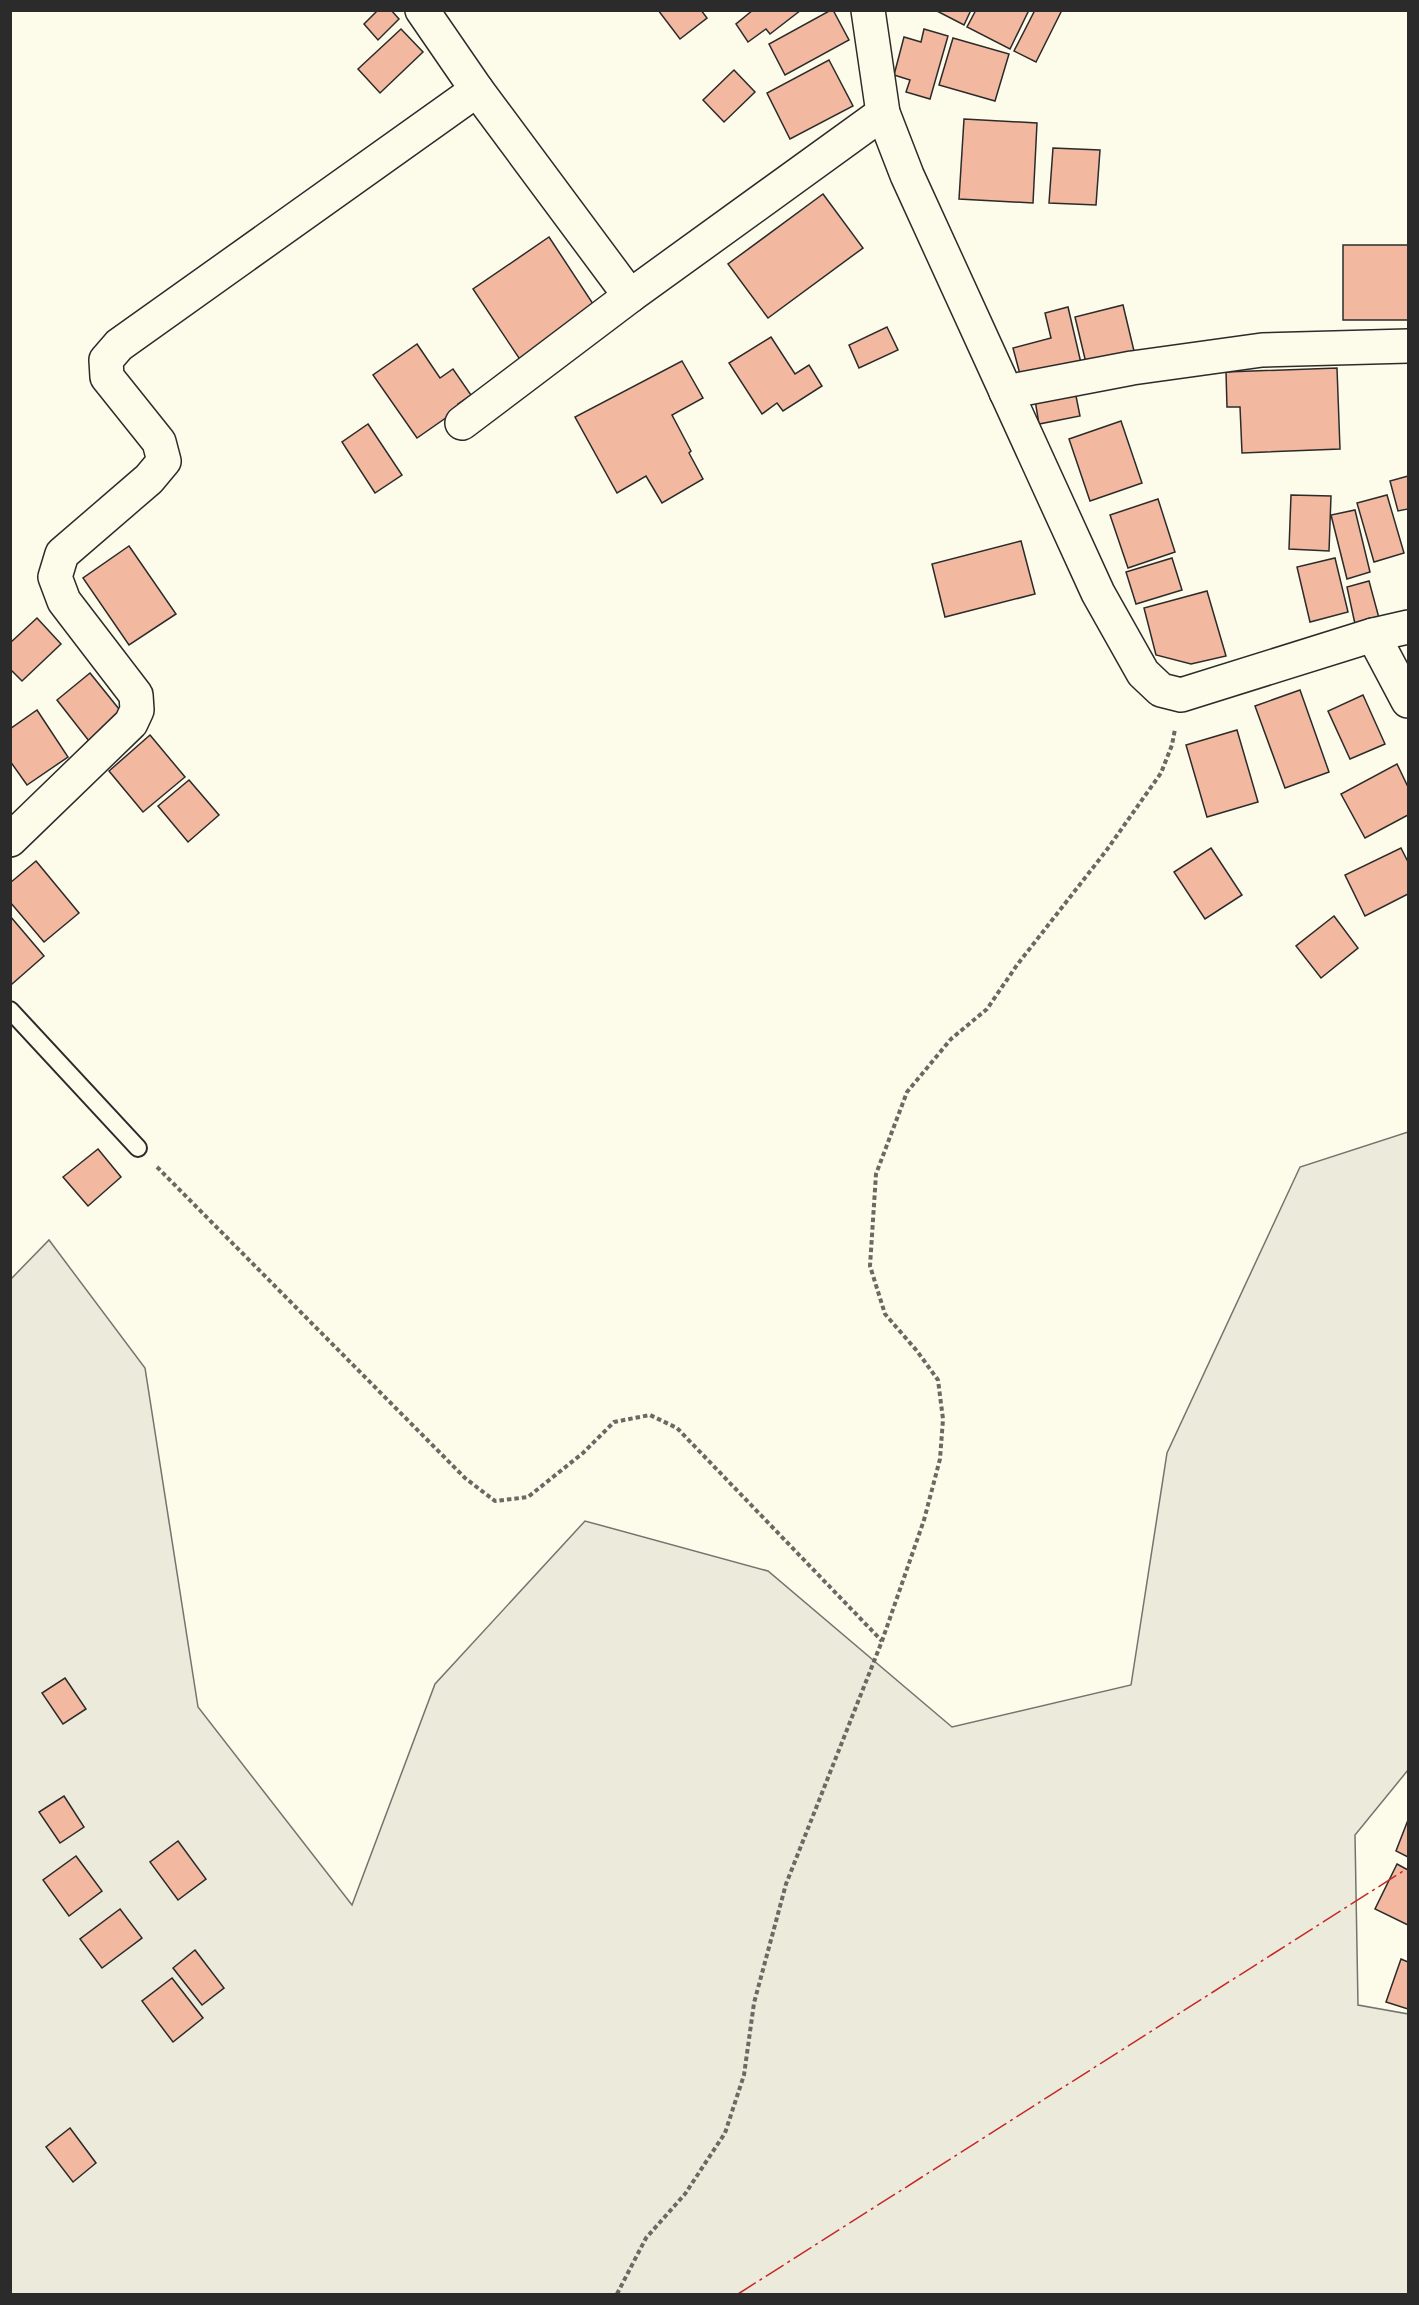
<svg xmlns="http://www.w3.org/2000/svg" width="1419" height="2305" font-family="'Work Sans',sans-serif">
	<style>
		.green { fill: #ecebdb; stroke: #74746e; stroke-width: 1.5 }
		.building { fill: #f2b8a0; stroke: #2b2b2b; stroke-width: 1.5 }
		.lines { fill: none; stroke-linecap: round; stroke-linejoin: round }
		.lane-casing { stroke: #2b2b2b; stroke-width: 20 }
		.street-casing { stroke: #2b2b2b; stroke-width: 36 }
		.path { stroke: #6a6964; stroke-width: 4; stroke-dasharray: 4.5 3; stroke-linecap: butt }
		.lane { stroke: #fdfbea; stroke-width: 16 }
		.street { stroke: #fdfbea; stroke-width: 33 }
		.power { stroke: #c62828; stroke-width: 1.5; stroke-dasharray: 21 4.5 3 4.5; stroke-linecap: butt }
	</style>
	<rect width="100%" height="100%" fill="#fdfbea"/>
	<!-- green -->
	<path class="green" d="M1408,1132v638l-53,65 3,170 50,9v280h-1397l-1,-1014 39,-40 96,128 53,339 154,198 83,-221 150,-163 183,50 184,156 179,-42 36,-232 133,-286z"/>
	<!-- building -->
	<g class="building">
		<path d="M378,10h13l8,9 -21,21 -14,-16z"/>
		<path d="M658,10h43l6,8 -27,21z"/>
		<path d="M753,10h48l-31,24 -4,-5 -18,13 -12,-18z"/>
		<path d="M831,10h2l16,30 -64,35 -16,-31z"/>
		<path d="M935,10h36l-7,15z"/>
		<path d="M976,10h53l-19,39 -43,-22z"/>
		<path d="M1035,10h27l-26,52 -22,-11z"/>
		<path d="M401,29l22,23 -43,41 -22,-24z"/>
		<path d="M924,29l24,7 -18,63 -24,-7 4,-12 -16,-5 10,-38 17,5z"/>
		<path d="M953,38l56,16 -14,47 -56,-16z"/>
		<path d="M829,60l24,46 -63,33 -23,-46z"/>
		<path d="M734,70l21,22 -31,30 -21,-22z"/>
		<path d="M964,119l73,4 -4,80 -74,-4z"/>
		<path d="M1053,148l47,2 -4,55 -47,-2z"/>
		<path d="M823,194l40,54 -95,70 -40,-54z"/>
		<path d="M549,237l52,79 -76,51 -52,-78z"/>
		<rect x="1343" y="245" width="65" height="75"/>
		<path d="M1123,305l11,46 -48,12 -11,-46z"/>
		<path d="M1068,307l13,56 -60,15 -8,-30 38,-10 -6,-25z"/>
		<path d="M887,327l11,23 -39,18 -10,-23z"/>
		<path d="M771,337l24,37 14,-9 13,21 -39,25 -6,-8 -15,11 -33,-51z"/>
		<path d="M417,344l23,34 13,-9 18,26 -13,9 2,4 -43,30 -44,-63z"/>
		<path d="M682,361l21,37 -31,17 19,36 -2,2 14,26 -41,24 -16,-27 -29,17 -42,-76z"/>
		<path d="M1337,368l3,81 -98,4 -2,-46h-13l-1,-35z"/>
		<path d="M1074,386l6,30 -41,8 -5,-30z"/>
		<path d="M1121,421l21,62 -52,18 -21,-62z"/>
		<path d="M368,424l34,51 -27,18 -33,-51z"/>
		<path d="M1408,476v33l-10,2 -8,-30z"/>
		<path d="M1291,495l40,1 -2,55 -40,-2z"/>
		<path d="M1387,495l17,58 -30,9 -17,-59z"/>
		<path d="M1158,499l17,53 -47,16 -18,-53z"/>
		<path d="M1355,510l15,62 -23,7 -16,-64z"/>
		<path d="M1021,541l14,53 -90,23 -13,-53z"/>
		<path d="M129,546l47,68 -47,31 -46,-67z"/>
		<path d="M1172,558l10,32 -46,14 -10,-32z"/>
		<path d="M1335,558l13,54 -38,10 -13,-55z"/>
		<path d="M1369,581l10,37 -24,6 -8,-37z"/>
		<path d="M1207,591l19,65 -35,8 -35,-9 -12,-47z"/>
		<path d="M37,618l24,26 -39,37 -12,-12v-26z"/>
		<path d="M90,673l33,41 -34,27 -32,-41z"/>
		<path d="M1300,690l29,82 -44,16 -30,-82z"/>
		<path d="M1363,695l22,49 -35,15 -22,-48z"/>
		<path d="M37,710l31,47 -41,28 -17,-24v-32z"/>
		<path d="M1237,730l21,72 -51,15 -21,-72z"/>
		<path d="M150,735l35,42 -42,35 -34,-41z"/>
		<path d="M1397,764l11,23v28l-43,23 -24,-44z"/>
		<path d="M189,780l30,35 -31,27 -30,-36z"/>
		<path d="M1211,848l31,47 -37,24 -31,-47z"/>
		<path d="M1401,848l7,14v32l-43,22 -20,-41z"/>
		<path d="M36,861l43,52 -35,29 -34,-40v-19z"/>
		<path d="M10,916l34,40 -32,28 -2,-2z"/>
		<path d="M1334,916l24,32 -37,30 -25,-32z"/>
		<path d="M98,1149l23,28 -33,29 -25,-29z"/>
		<path d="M65,1678l21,31 -23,15 -21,-31z"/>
		<path d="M64,1796l20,31 -24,16 -21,-31z"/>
		<path d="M1408,1820v37l-12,-6z"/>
		<path d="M178,1841l28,38 -28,21 -28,-38z"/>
		<path d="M76,1856l26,35 -33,25 -26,-36z"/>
		<path d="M1397,1864l11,6v55l-33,-16z"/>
		<path d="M120,1909l22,29 -40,30 -22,-29z"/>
		<path d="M195,1950l29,38 -22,17 -29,-37z"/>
		<path d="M1401,1959l7,3v47l-22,-7z"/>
		<path d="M172,1978l31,40 -30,24 -31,-41z"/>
		<path d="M70,2128l26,35 -23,19 -27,-35z"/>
	</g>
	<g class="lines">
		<defs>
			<path id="lane" d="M10,1010l128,138"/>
			<g id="street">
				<path d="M422,10l55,80 153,206 253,-183"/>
				<path d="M868,10l15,103 24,62 191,418 45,80 18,17 20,5 192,-60 35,66"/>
				<path d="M1006,392l126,-24 130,-18 146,-4"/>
				<path d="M462,423l168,-127"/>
				<path d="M1373,635l35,-8"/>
				<path d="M10,840l121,-117 6,-13 -1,-15 -72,-94 -9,-24 7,-23 87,-75 15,-18 -5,-19 -52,-65 -1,-17 13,-15 358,-255"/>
			</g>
		</defs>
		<!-- lane casing -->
		<use href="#lane" class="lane-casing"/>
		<!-- street casing -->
		<use href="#street" class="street-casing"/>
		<!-- path -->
		<g class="path">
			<path d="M157,1167l308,311 30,23 33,-4 55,-44 31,-31 36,-7 27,13 205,213"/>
			<path d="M617,2294l29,-56 39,-44 40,-61 19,-58 10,-72 32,-119 96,-243 42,-121 16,-61 3,-40 -5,-39 -21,-29 -32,-37 -15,-48 6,-92 31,-82 44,-53 36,-30 30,-44 89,-114 55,-78 11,-28 3,-16"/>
		</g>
		<!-- lane -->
		<use href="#lane" class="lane"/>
		<!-- street -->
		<use href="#street" class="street"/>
		<!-- power -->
		<path class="power" d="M738,2294l670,-426"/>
	</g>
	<!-- border -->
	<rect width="1419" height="2305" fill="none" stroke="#2b2b2b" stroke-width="24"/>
</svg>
